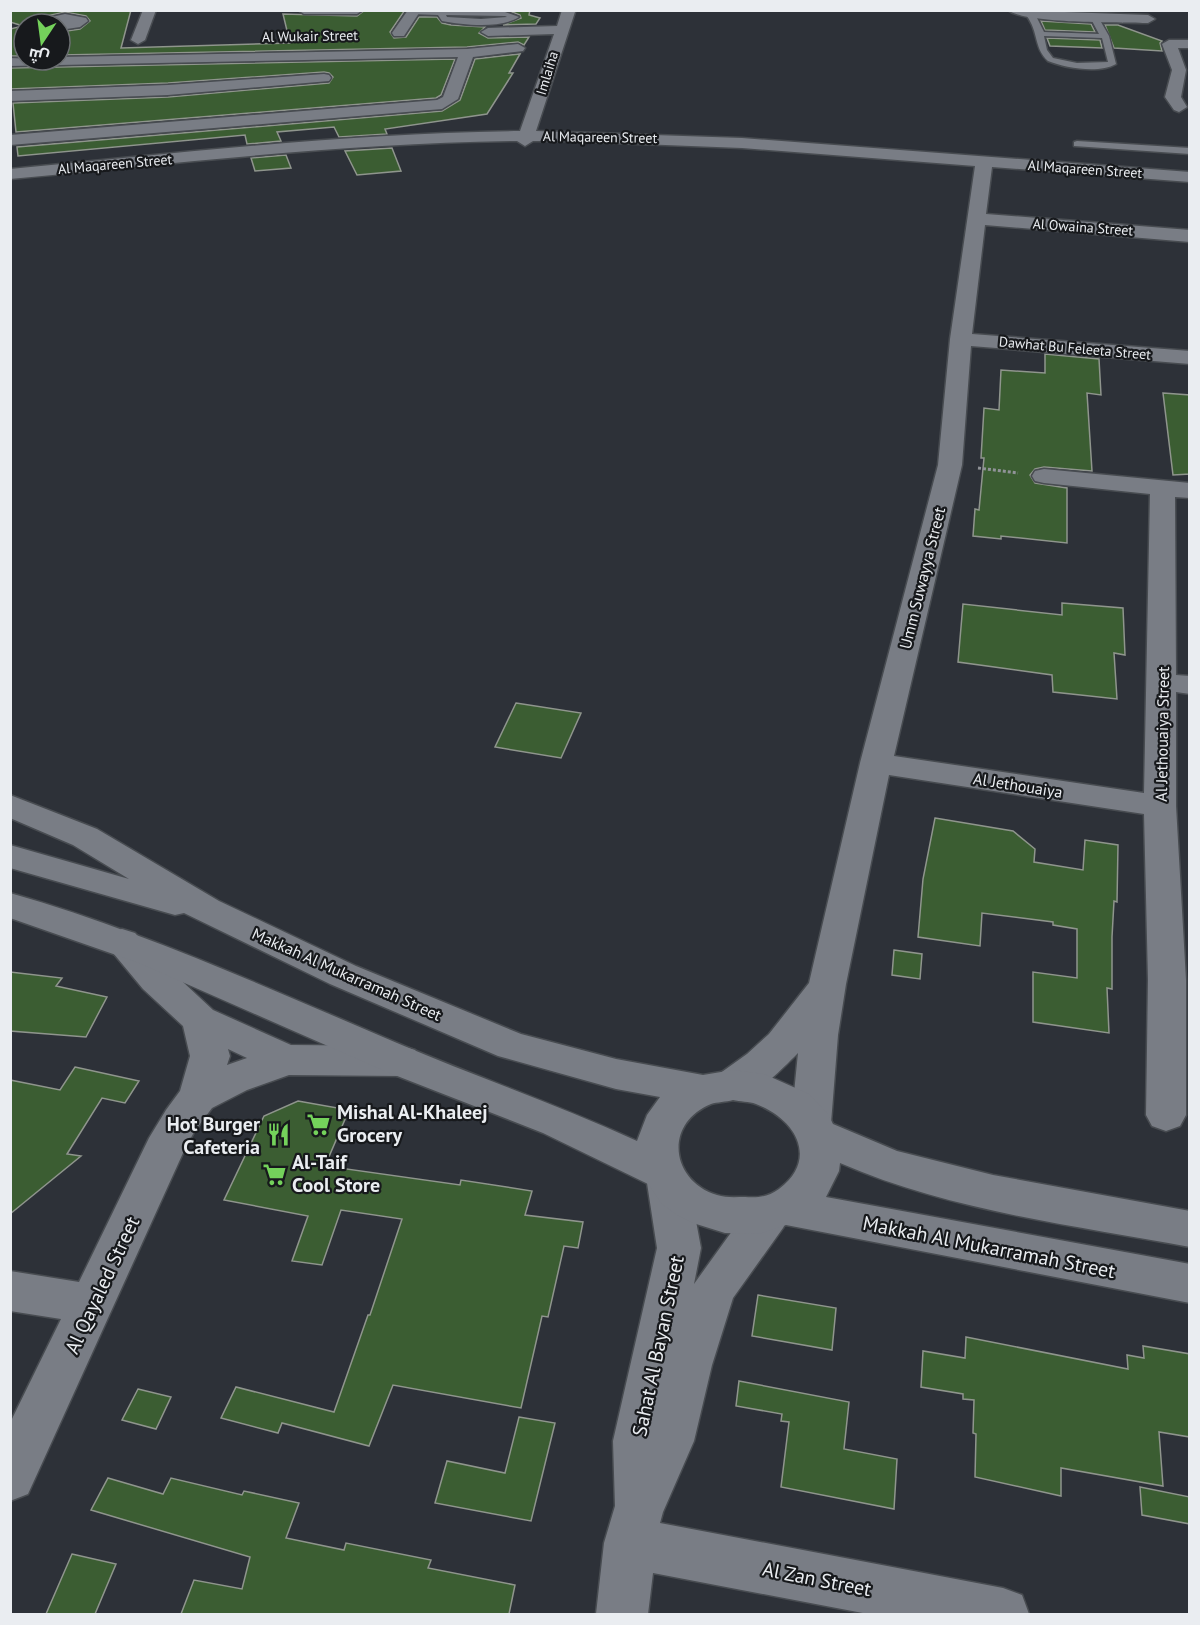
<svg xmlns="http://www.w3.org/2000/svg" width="1200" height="1625" font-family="'PT Sans',Cairo,sans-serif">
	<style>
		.building { fill: #3b5d32; stroke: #8f958d; stroke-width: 1.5 }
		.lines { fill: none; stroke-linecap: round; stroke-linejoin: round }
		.service-casing { stroke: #484c51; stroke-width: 3 }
		.minor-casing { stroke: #484c51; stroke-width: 3 }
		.secondary-casing { stroke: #484c51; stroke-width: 3 }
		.path { stroke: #909398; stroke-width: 3; stroke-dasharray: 3 2; stroke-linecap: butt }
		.service { fill: #797d85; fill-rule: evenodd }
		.minor { fill: #797d85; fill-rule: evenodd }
		.secondary { fill: #797d85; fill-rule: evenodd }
		.labels { text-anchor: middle; stroke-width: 4.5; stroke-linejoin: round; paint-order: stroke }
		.far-street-label { font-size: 14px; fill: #eaedf1; stroke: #17191c }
		.street-label { font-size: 16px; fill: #eaedf1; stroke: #17191c }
		.near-poi-label { font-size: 20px; font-weight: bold; fill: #eaedf1; stroke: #17191c; text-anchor: start }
		.near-street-label { font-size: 20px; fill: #eaedf1; stroke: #17191c }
	</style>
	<rect width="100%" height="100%" fill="#2d3138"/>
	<!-- building -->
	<g class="building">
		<path d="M10,10h121l-10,38 169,-5 -7,-29 74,2 8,-6h40l-15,22 4,6 12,-1 13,-20h18l5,6 9,2 34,2 -6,6 9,5 41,-1 -5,8 -6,-3 -51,5 -407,8v-23l20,-3 10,-8 -4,-5 -21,-4 -18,4 -5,8h-18v32h-14v-27l13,-3 -13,-4z"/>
		<path d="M507,10h23l-1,5 11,3 -4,6 -33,1 18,-7 -1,-3z"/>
		<path d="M1041,21l50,3 4,8 -50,-2z"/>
		<path d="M1105,25h13l44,16 -2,2 2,8 -48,-3z"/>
		<path d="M1047,38l53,2 2,8 -52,-2z"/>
		<path d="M520,54l-11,19h4l-26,41 -102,15 2,5 -48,3 -5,-10 -57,5 4,9 -34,3 -2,-9 -227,21 -1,-9 425,-36 18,-11 15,-41z"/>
		<path d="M455,59l-14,36 -5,3 -420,34 -3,-29 155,-6 161,-14 4,-6 -4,-4 -5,-1 -156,11 -158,6v-21z"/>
		<path d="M392,148l9,23 -44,4 -12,-24z"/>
		<path d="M286,155l5,13 -36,3 -4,-13z"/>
		<path d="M1045,354l54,5 2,36 -14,-2 5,78 -48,-4 -9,2 -5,6 5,8 32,5v55l-66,-7v3l-28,-3 2,-27 4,1 5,-52h-3l3,-50 15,2 2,-40 44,3z"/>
		<path d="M1163,393l27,2v79l-17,1z"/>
		<path d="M1062,603l61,5 2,47 -11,-2 3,46 -64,-7 -1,-17 -94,-13 5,-58 99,11z"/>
		<path d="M516,703l65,10 -20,45 -66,-11z"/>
		<path d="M935,818l78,13 22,18 -1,13 49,8 2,-30 33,5 -1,57 -3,-1 -2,36v52l-5,-1 2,45 -76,-11v-50l44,6v-49l-24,-4v-3l-71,-9 -2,33 -62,-9 5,-58z"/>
		<path d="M894,950l28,4 -2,25 -28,-4z"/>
		<path d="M10,972l52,6 -6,8 51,11 -21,40 -76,-6z"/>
		<path d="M75,1067l64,14 -14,22 -23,-5 -35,56 14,2 -71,58v-134l50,10z"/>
		<path d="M298,1101l51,9 -24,56 135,19 1,-5 71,11 -7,24 58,7 -5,26 -14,-2 -16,71 -6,-1 -21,92 -128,-23 -24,61 -87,-23 -4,10 -57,-15 15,-31 98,25 34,-97h2l32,-96 -61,-9 -19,55 -30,-4 16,-45 -84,-16 40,-84z"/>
		<path d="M758,1295l78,13 -4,42 -80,-14z"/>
		<path d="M966,1337l162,32 -1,-14 17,3 -1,-12 47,8v83l-31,-5 4,54 -102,-18v28l-86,-19 1,-43 -3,-1 1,-33 -11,-1v-5l-42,-7 2,-36 42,7z"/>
		<path d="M739,1381l110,21 -5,47 53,10 -3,50 -113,-22 8,-65 -8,-1 1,-7 -46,-8z"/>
		<path d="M138,1389l33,8 -15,32 -34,-9z"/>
		<path d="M519,1417l36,6 -24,98 -96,-18 12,-42 58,12z"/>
		<path d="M108,1478l55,16 8,-16 71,17 2,-4 55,12 -13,35 58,12 2,-7 85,17 -3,8 87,17 -6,29h-328l13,-34 48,9 8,-32 -159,-47z"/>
		<path d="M1140,1487l50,10v27l-48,-9z"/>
		<path d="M72,1554l44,10 -21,50h-49z"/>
	</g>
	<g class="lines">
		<defs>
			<g id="service">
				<path d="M412,10l93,2 14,5c-19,12 -55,8 -77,4l-4,-6 -26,-1zM446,15l59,1 2,1 -26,2 -34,-2z"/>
				<path d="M1028,11l8,5 8,16 55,2 -9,-17 7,-2 12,21 7,28c-17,10 -51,4 -68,-3 -15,-13 -9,-33 -24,-48zM1044,36l58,2 6,24 -31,1 -24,-5 -6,-8z"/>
				<path d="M1077,141l113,7v6l-116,-8v-4z"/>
			</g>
			<g id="minor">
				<path d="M143,10h13l-11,30 -7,4 -7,-4z"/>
				<path d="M298,10h65l-6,4h-53z"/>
				<path d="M408,10h13l-17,26h-10l-2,-3z"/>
				<path d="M562,10l13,2 -39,119 206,7 448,34v10l-198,-15 -6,47 204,16v12l-205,-17 -13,109 218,17v13l-219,-18 -9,119 -68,291 250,37 6,-299 -106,-11 -9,-2 -3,-5 3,-5 9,-2 146,14v15l-15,-1 1,178 14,1v18l-14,-2v114l10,174v135l-6,11 -14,5 -14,-5 -6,-11 2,-135 -4,-166 -255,-39 -43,209 -8,51 -7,88 -6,11 -14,5 -14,-5 -6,-11 7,-70c-13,13 -46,48 -65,47 -4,0 -10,-3 -14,-4l-6,-11 6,-11 28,-20 22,-20 40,-51 51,-220 78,-298 12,-126 25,-173 -233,-18 -179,-7h-30l-8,5 -8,-5c-169,2 -338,22 -507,38v-10c170,-16 340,-36 510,-38l34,-97 -66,2 -7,-4 7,-4 69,-2z"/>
				<path d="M1008,10l140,5 7,4 -7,4c-27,-1 -123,1 -140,-13z"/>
				<path d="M65,14l21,4 2,3 -8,6 -20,3v-6h-16l3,-6z"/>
				<path d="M1169,40h21v8h-12l8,22 -5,27 6,10 -8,5 -5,-2 -9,-13 7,-27 -10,-26z"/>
				<path d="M518,44l7,4 -2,3 -50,6 -15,42 -16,10 -432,36v-10l427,-35 6,-3 15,-40 -448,9v-8l50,2v-3l407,-8z"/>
				<path d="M324,74l5,1 2,3 -2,3 -161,14 -158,6v-10l158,-6z"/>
				<path d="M122,929l13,4 34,36 44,41 78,35 110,1 14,4 6,11 -6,11 -14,4 -112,-1 -42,15 -35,18 -18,24 -11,21 -155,341 -18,7v-78l51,-104 -51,-8v-40l69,11 70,-144 17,-28 14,-19 10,-35 -7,-30 -40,-37 -39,-47 5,-9zM228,1049l19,9 -20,7 3,-9z"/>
				<path d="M668,1166l15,5 6,12 12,65 -7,36 59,-82 15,-5 15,5 7,13 -7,13 -50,70 -21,67 -18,76 -31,71 -3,11 343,65 19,7 7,19h-161l-215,-41 -5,41h-52l8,-71 11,-37 -2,-65 44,-193 -10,-65 6,-12z"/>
			</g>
			<path id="secondary" d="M10,795l87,34 122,72 137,65 165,68 95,25 87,16 30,-5 31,4 45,20 19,20 5,10 64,27 96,24 197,36v36c-117,-22 -240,-36 -350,-84l-1,8 -13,26 364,67v39l-404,-78 -27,9 -34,-1 -32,-10 -16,-8 -15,-11 -14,-20 -105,-51 -156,-61 -248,-109 -129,-45v-25c133,38 260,96 387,150 80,34 161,62 240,98l10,-26 13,-18 -44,-8 -118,-33 -168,-72 -146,-71 -9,2 -165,-47v-23l119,34 -56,-34 -63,-27zM733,1100c7,2 16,1 23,4 40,15 63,55 23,85 -11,8 -21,9 -34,8 -9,0 -19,1 -28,-2 -46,-14 -54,-71 -6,-91 6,-2 15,-2 22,-4z"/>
		</defs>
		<!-- service casing -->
		<use href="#service" class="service-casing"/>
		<!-- minor casing -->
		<use href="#minor" class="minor-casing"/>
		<!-- secondary casing -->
		<use href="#secondary" class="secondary-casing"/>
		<!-- path -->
		<path class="path" d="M978,468l40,5"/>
		<!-- service -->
		<use href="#service" class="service"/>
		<!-- minor -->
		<use href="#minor" class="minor"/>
		<!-- secondary -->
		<use href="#secondary" class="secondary"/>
	</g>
	<!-- icons -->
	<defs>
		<symbol id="supermarket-bare" viewBox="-9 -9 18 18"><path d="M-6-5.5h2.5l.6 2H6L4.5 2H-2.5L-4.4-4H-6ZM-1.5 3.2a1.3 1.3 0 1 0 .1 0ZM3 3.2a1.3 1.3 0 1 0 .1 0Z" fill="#74d25b" stroke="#17191c" stroke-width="2.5" paint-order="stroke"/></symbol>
		<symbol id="restaurant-bare" viewBox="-9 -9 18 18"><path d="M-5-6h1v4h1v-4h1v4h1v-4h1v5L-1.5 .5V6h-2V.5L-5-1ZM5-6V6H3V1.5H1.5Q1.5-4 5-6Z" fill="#74d25b" stroke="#17191c" stroke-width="2.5" paint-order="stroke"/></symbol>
	</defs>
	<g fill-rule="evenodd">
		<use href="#supermarket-bare" x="302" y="1108" width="33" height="33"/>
		<use href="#restaurant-bare" x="262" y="1118" width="33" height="33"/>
		<use href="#supermarket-bare" x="258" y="1158" width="33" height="33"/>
	</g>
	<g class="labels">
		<!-- far-street labels -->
		<g class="far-street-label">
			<text transform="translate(310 36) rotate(-1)" y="5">Al Wukair Street</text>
			<text transform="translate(547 73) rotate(-73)" y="5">Imlaiha</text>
			<text transform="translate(600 137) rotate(1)" y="5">Al Maqareen Street</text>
			<text transform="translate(115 164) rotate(-5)" y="5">Al Maqareen Street</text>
			<text transform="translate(1085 169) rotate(4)" y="5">Al Maqareen Street</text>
			<text transform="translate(1083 227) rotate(4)" y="5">Al Owaina Street</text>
			<text transform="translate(1075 348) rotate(5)" y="5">Dawhat Bu Feleeta Street</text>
		</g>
		<!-- street labels -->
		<g class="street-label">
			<text transform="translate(922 578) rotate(-76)" y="6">Umm Suwayya Street</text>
			<text transform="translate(1162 734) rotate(-89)" y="6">Al Jethouaiya Street</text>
			<text transform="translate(1018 785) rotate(9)" y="6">Al Jethouaiya</text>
			<text transform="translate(347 974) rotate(24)" y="6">Makkah Al Mukarramah Street</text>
		</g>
		<!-- near-poi labels -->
		<g class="near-poi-label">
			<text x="337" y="1119">Mishal Al-Khaleej<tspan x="337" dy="23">Grocery</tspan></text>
			<text x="260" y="1131" text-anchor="end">Hot Burger<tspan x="260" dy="23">Cafeteria</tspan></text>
			<text x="292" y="1169">Al-Taif<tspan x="292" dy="23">Cool Store</tspan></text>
		</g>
		<!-- near-street labels -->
		<g class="near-street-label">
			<text transform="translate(989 1247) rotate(11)" y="7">Makkah Al Mukarramah Street</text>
			<text transform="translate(102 1285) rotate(-65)" y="7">Al Qayaled Street</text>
			<text transform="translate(658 1346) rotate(-78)" y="7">Sahat Al Bayan Street</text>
			<text transform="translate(817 1579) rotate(11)" y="7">Al Zan Street</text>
		</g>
	</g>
	<!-- border -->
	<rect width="1200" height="1625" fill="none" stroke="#eaedf1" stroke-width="24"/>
	<!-- north arrow -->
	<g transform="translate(42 42) rotate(193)"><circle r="28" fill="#17191c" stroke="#6b6e71" stroke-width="1.5"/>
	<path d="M0-4.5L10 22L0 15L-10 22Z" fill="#74d25b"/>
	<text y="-9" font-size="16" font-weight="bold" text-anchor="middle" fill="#eaedf1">ش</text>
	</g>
</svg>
